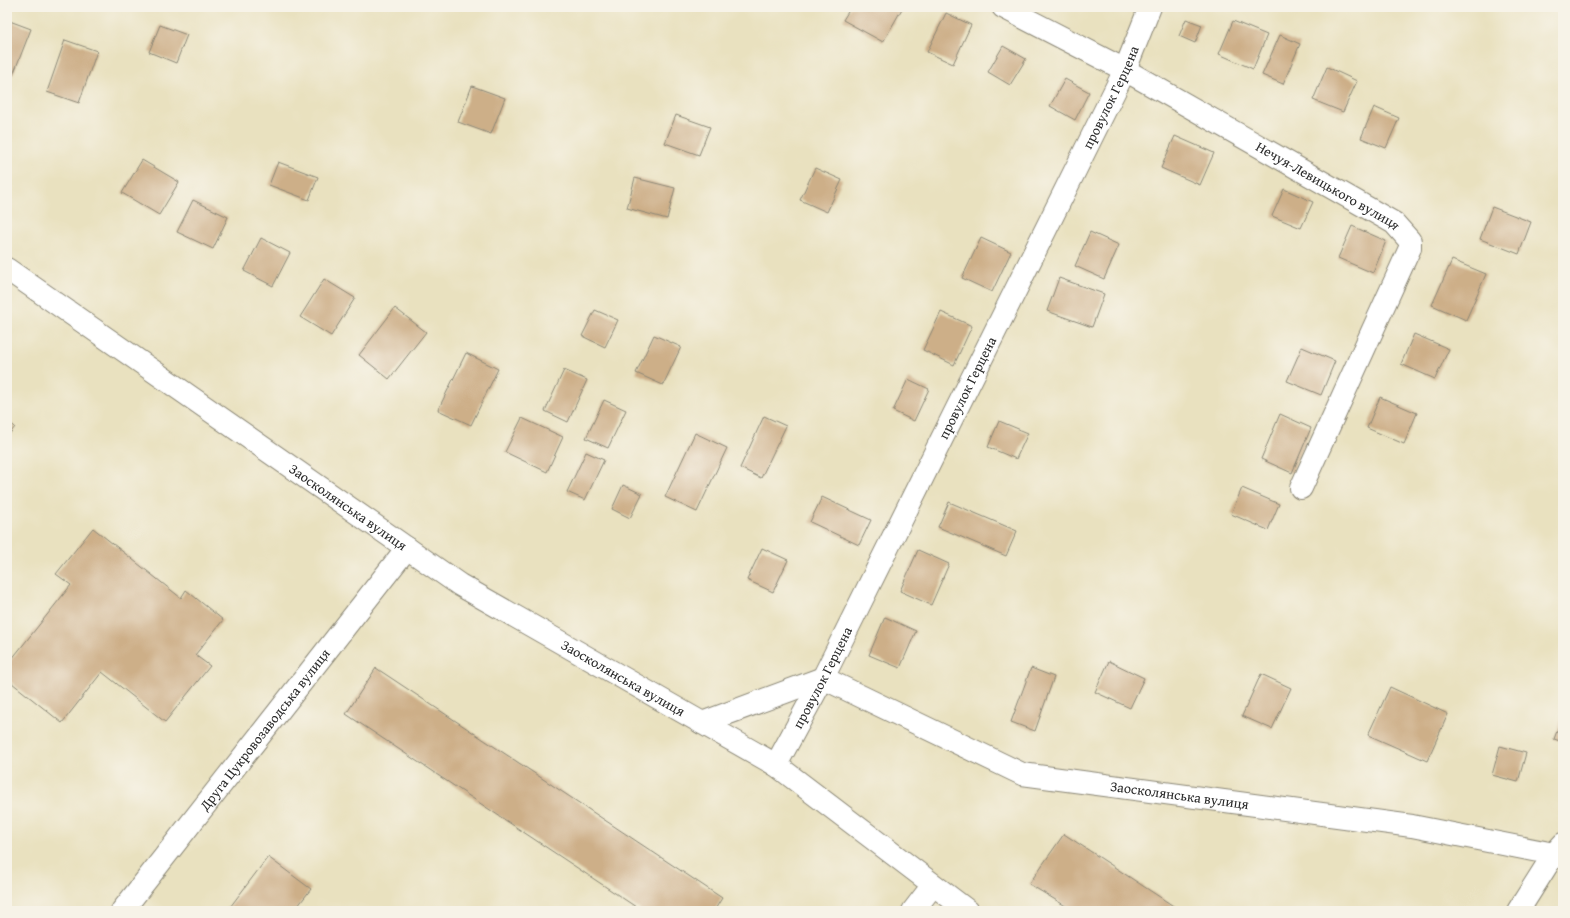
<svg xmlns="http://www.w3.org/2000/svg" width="1570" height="918" font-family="'Gentium Book Plus',serif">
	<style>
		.building { fill: #cdaf88 }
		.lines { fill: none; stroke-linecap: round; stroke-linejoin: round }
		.minor-casing { stroke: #8a8675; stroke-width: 24 }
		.minor { stroke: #fff; stroke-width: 22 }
		.labels { text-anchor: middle; stroke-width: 3.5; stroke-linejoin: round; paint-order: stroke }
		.street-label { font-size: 14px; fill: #2b2b2b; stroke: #f7f3e8 }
	</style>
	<rect width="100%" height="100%" fill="#f7f3e8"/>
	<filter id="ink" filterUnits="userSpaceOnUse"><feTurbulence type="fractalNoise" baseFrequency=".025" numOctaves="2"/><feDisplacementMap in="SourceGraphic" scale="8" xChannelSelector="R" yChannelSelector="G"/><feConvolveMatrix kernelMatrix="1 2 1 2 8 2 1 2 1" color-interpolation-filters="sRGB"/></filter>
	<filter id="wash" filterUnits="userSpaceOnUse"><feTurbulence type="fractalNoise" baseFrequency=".012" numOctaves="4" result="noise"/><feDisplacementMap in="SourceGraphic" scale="16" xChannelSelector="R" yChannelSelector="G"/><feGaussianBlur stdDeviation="0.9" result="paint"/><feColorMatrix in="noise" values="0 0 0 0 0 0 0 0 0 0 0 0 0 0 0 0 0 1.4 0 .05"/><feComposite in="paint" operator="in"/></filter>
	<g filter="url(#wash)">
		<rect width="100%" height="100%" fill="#e9e1bf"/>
		<g id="blocks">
			<!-- building -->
			<g class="building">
				<path d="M851,7h52l-20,35 -40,-22z"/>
				<path d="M946,13l25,12 -18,39 -26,-12z"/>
				<path d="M1186,19l16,6 -7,18 -16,-7z"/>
				<path d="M7,20l24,9 -18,46 -6,-2z"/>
				<path d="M1233,21l34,14 -14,34 -34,-15z"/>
				<path d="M160,25l27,10 -11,28 -27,-11z"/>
				<path d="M1280,35l20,9 -17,40 -21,-9z"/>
				<path d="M65,40l32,11 -18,52 -32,-11z"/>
				<path d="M1003,46l23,13 -16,26 -22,-13z"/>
				<path d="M1327,67l30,14 -14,31 -30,-12z"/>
				<path d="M1065,79l24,13 -14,28 -25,-14z"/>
				<path d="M472,86l33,12 -14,36 -33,-12z"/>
				<path d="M1374,107l25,11 -13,30 -25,-10z"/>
				<path d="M676,115l34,12 -11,28 -34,-12z"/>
				<path d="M1175,136l39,17 -14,32 -39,-17z"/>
				<path d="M142,160l37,22 -20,33 -37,-22z"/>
				<path d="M278,162l40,15 -9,23 -40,-15z"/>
				<path d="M815,168l27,12 -15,32 -27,-12z"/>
				<path d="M635,178l40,10 -8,31 -40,-11z"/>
				<path d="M1284,189l29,13 -12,26 -29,-12z"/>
				<path d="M193,200l35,17 -15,32 -36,-17z"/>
				<path d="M1492,207l39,15 -12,32 -39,-15z"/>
				<path d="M1352,226l34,15 -13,32 -35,-15z"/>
				<path d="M1090,232l29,13 -15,34 -29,-13z"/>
				<path d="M261,238l29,15 -17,33 -29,-15z"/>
				<path d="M981,238l30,14 -19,40 -30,-14z"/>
				<path d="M1452,260l34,14 -20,46 -34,-15z"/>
				<path d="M1059,278l45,16 -12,33 -45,-16z"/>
				<path d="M324,279l31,19 -24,38 -31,-19z"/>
				<path d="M395,308l31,24 -37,47 -30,-24z"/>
				<path d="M595,310l23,10 -13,27 -23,-11z"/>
				<path d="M941,312l31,14 -18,39 -31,-15z"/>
				<path d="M1414,334l35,15 -14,30 -34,-15z"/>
				<path d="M654,335l27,12 -18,38 -27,-12z"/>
				<path d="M1302,347l33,14 -14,34 -34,-14z"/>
				<path d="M466,353l32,16 -27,56 -33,-15z"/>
				<path d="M564,370l23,10 -19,42 -23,-11z"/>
				<path d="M908,379l21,10 -15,32 -21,-10z"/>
				<path d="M1380,397l37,16 -13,31 -37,-16z"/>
				<path d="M604,400l22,10 -18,38 -22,-10z"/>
				<path d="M1280,414l31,14 -19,45 -31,-14z"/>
				<path d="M764,416l22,10 -25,52 -21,-10z"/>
				<path d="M522,418l41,19 -16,35 -42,-20z"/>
				<path d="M7,420l8,7 -8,10z"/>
				<path d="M999,421l29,12 -12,26 -28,-12z"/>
				<path d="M695,433l32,15 -30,64 -32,-15z"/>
				<path d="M586,452l18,8 -19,40 -18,-8z"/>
				<path d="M623,485l19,9 -12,24 -18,-9z"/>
				<path d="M1242,488l37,16 -11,26 -37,-16z"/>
				<path d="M822,497l49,23 -12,25 -49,-23z"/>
				<path d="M949,502l68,29 -11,25 -68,-29z"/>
				<path d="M93,528l88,70 5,-8 37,30 -28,35 15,11 -45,56 -63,-50 -40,51 -55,-44v-14l64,-80 -15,-11z"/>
				<path d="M762,548l26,12 -15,32 -26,-12z"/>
				<path d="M918,550l31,14 -18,41 -31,-14z"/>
				<path d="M885,617l31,14 -16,37 -31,-13z"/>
				<path d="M1109,661l35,17 -14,30 -35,-16z"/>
				<path d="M376,668l346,230 -8,13h-72l-296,-197z"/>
				<path d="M1031,668l23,9 -19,54 -24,-9z"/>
				<path d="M1261,674l30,14 -19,41 -30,-13z"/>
				<path d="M1390,687l58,27 -21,47 -59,-26z"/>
				<path d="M1563,715v27l-9,-3z"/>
				<path d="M1500,746l26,7 -8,29 -26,-7z"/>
				<path d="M1064,834l117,77h-107l-45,-27z"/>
				<path d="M268,857l43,32 -17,22h-67z"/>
			</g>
		</g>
	</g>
	<g filter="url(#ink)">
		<use href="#blocks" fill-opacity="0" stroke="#8a8675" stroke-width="1"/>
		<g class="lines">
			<defs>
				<g id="minor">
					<path id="s1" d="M1003,7l122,63 269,153 16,18v7l-109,240"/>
					<path id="s2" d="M7,269l453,316 316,180 192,146"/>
					<path id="s3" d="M702,723l121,-45 199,96 390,52 142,28"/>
					<path id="s4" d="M776,765l47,-87 302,-608 25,-63"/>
					<path id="s5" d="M122,911l285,-363"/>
					<path d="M913,911l20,-26"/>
					<path d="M1518,911l36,-57 9,-10"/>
				</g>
			</defs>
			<!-- minor casing -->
			<use href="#minor" class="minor-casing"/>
			<!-- minor -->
			<use href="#minor" class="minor"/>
		</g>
	</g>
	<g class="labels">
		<!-- street labels -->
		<g class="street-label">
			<text dy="5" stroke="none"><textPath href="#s4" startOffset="747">провулок Герцена</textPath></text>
			<text dy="5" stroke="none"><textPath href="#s1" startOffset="371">Нечуя-Левицького вулиця</textPath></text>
			<text dy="5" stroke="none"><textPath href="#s4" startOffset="423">провулок Герцена</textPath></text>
			<text dy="5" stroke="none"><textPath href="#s2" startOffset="416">Заосколянська вулиця</textPath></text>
			<text dy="5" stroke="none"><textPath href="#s2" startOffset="740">Заосколянська вулиця</textPath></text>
			<text dy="5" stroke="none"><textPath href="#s4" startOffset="99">провулок Герцена</textPath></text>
			<text dy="5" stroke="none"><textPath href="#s5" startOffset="231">Друга Цукровозаводська вулиця</textPath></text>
			<text dy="5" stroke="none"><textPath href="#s3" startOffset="509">Заосколянська вулиця</textPath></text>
		</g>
	</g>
	<!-- margin -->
	<rect width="1570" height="918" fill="none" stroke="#f7f3e8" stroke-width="24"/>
</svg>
